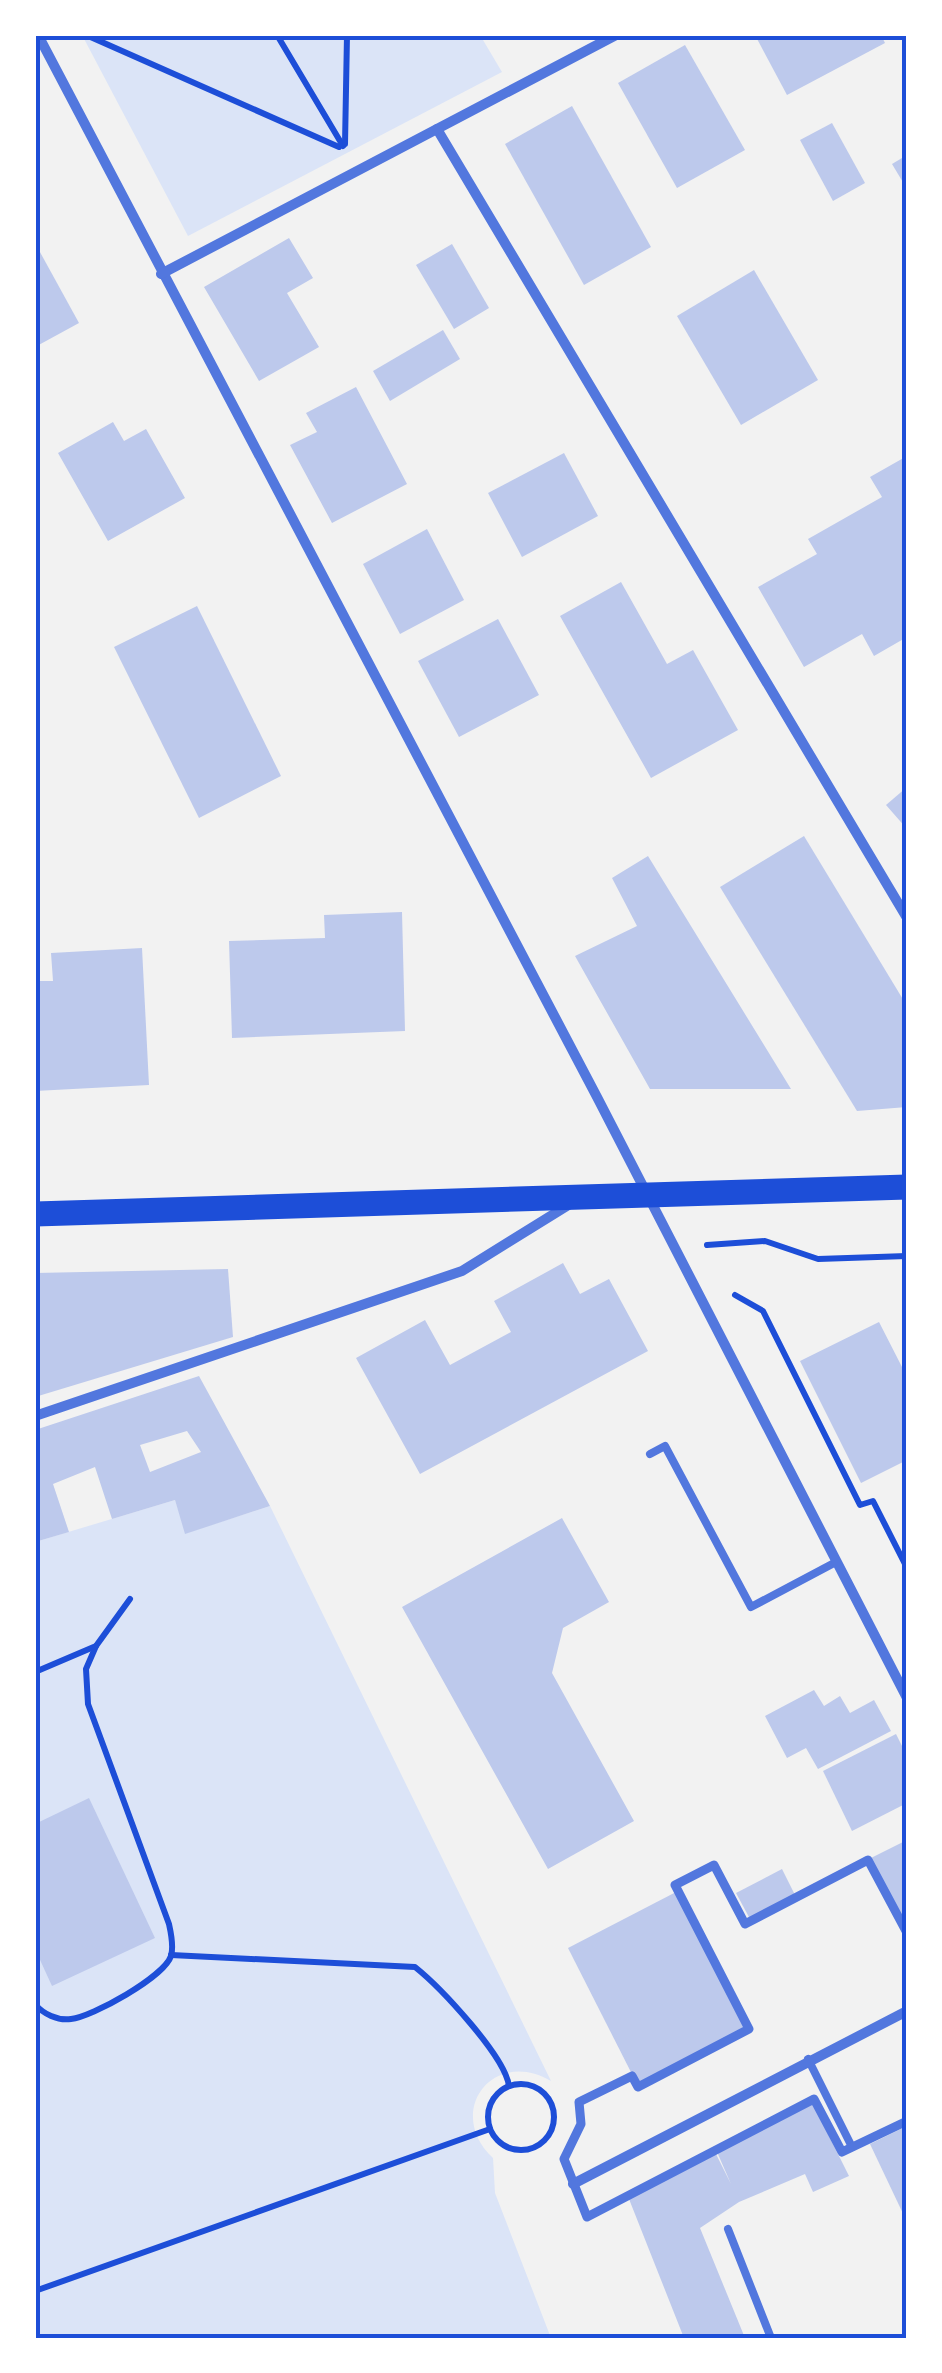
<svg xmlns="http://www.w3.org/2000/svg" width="942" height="2373" font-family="'Work Sans',sans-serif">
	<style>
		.green { fill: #dbe4f7 }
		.building { fill: #bdc9ec; fill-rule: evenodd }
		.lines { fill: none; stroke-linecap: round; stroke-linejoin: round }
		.path { stroke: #1d4ed8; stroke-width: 6 }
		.service { stroke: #5277de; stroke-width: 8 }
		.pedestrian { stroke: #5277de; stroke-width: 9 }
		.minor { stroke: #5277de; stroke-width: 10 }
		.primary { stroke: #1d4ed8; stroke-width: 25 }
		.neatline { fill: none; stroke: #1d4ed8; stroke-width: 4 }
	</style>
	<rect width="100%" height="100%" fill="#f2f2f2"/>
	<!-- green -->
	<g class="green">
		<path d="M82,35h398l22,37 -314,164z"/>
		<path d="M175,1500l11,33 84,-27 281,575c-58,-34 -107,31 -58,77l2,35 56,145h-516v-796z"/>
	</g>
	<!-- building -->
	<g class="building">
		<path d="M755,35h126l4,8 -98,52z"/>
		<path d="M685,45l60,105 -68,38 -59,-105z"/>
		<path d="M572,106l79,141 -67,38 -79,-141z"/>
		<path d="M832,123l33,60 -32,18 -33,-61z"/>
		<path d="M907,155v34l-15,-25z"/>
		<path d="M289,238l24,40 -26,15 32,54 -60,34 -55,-94z"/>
		<path d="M35,243l44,80 -44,24z"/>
		<path d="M452,244l37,64 -35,21 -38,-64z"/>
		<path d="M754,270l64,110 -77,45 -64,-109z"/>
		<path d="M443,330l17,29 -70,42 -17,-30z"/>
		<path d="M356,387l51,97 -75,39 -42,-78 27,-13 -11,-19z"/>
		<path d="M113,422l11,19 22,-12 39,69 -77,43 -50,-88z"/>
		<path d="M564,453l34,63 -76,41 -34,-64z"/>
		<path d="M907,456v181l-33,19 -12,-22 -58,33 -46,-80 59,-33 -9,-15 74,-42 -12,-20z"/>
		<path d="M427,529l37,71 -64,34 -37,-70z"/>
		<path d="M621,582l46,82 26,-14 45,80 -87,48 -91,-162z"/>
		<path d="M197,606l84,170 -82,42 -85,-171z"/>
		<path d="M498,619l41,76 -80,42 -41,-76z"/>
		<path d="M907,787v42l-21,-24z"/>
		<path d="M804,836l103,170v101l-50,4 -137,-224z"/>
		<path d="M648,856l143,233h-141l-75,-133 62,-30 -25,-48z"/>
		<path d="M402,912l3,119 -173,7 -3,-97 96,-3 -1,-23z"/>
		<path d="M142,948l7,137 -114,6v-97h5l-1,-13h14l-2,-28z"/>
		<path d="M563,1263l17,31 29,-15 39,72 -228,123 -64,-116 69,-38 25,45 61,-33 -17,-31z"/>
		<path d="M228,1269l5,68 -198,60v-124z"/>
		<path d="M879,1322l23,45 5,-3v96l-46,23 -61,-122z"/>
		<path d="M199,1376l71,130 -85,28 -10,-34 -63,19 -17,-52 -42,17 16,48 -34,10v-112zM187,1431l14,21 -51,20 -10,-27z"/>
		<path d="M562,1518l47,84 -46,26 -11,45 82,148 -86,48 -146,-262z"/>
		<path d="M814,1690l10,16 16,-10 10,17 24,-13 17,31 -73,38 -12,-21 -19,10 -22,-42z"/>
		<path d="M896,1734l11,22v47l-55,28 -29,-60z"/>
		<path d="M89,1798l66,140 -103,48 -17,-37v-125z"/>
		<path d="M907,1840v92l-38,-73z"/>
		<path d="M782,1869l13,26 -45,24 -14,-26z"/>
		<path d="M678,1891l70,138 -110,57 -70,-138z"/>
		<path d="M813,2104l36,72 -36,16 -8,-18 -66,28 -39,26 45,110h-61l-55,-139 87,-45 15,30 -14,-32z"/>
		<path d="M907,2126v96l-37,-78z"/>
	</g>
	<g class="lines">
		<!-- path -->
		<g class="path">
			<path d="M86,35l253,112"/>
			<path d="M277,35l66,111"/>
			<path d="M345,144l2,-109"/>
			<path d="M707,1245l58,-4 53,18 89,-3"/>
			<path d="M735,1295l28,16 97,194 13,-4 34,67"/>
			<path d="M35,1672l61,-26 34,-47"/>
			<path d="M171,1955l244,12c25,20 90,89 94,119"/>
			<path d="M35,2004c8,10 23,17 36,15 21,-2 93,-42 100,-63 3,-10 0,-23 -2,-32l-81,-220 -2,-35 10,-23"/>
			<circle cx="521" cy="2117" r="33"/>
			<path d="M35,2291l455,-162"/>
		</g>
		<!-- service -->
		<g class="service">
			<path d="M650,1454l15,-8 86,161 85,-45"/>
			<path d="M808,2059l44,88"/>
			<path d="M728,2229l43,109"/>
		</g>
		<!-- pedestrian -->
		<path class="pedestrian" d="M907,1933l-39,-73 -123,64 -31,-59 -39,20 74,144 -111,58 -6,-11 -53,26 2,22 -17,35 23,58 227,-118 28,53 65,-31"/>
		<!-- minor -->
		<g class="minor">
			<path d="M38,35l559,1062 310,601"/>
			<path d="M437,129l470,789"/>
			<path d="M161,274l455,-239"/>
			<path d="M35,1416l427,-145 108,-67"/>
			<path d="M573,2184l334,-173"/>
		</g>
		<!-- primary -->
		<path class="primary" d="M35,1214l872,-27"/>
	</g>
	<!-- border -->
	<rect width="942" height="2373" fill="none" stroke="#ffffff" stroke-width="75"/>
	<rect x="38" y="38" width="866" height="2298" class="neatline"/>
</svg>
